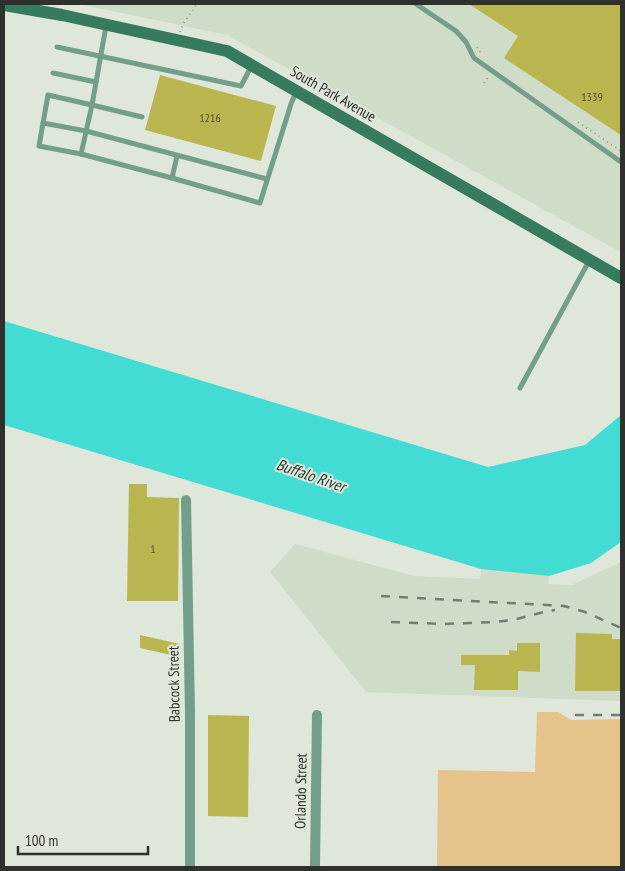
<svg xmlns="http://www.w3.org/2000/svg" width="625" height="871" font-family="'PT Sans Narrow',sans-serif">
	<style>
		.built { fill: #cedcc8 }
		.green { fill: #e5c38b }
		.water { fill: #43dcd5 }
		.building { fill: #bab64f }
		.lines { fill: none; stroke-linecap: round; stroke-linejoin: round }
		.path { stroke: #999f95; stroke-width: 2; stroke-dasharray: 1 4; stroke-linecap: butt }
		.lane { stroke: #739e89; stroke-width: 5 }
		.street { stroke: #739e89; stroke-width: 10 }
		.secondary { stroke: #367b5d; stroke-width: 12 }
		.rail { stroke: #767b73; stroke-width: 2.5; stroke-dasharray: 9 9; stroke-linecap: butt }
		.labels { text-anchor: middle; stroke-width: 4; stroke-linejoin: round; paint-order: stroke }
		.number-label { font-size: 12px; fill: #515235 }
		.street-label { font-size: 15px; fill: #2e312c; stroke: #dee7d9 }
		.water-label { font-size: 16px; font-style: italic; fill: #1d3634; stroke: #dee7d9 }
	</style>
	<rect width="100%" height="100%" fill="#dee7d9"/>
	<!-- built -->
	<g class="built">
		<path d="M79,4h542v248l-394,-217z"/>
		<path d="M295,544l119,32 66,3 1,-10 68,7 -1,8 24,1 49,-23v139l-255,-9 -96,-120z"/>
	</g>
	<!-- green -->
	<path class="green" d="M537,712h21l13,8 50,-1v148h-184l1,-97 97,2z"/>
	<!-- water -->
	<path class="water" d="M4,321l484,146 97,-22 36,-30v127l-30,21 -42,13 -68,-7 -477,-144z"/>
	<!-- building -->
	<g class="building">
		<path d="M469,4h152v131l-117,-77 14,-22z"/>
		<path d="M160,75l116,31 -15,55 -116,-31z"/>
		<path d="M129,484h18v13l32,1 -1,103h-51z"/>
		<path d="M576,633l36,1v5h9v52h-46z"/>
		<path d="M140,635l40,9v13l-40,-9z"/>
		<path d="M517,643h23v29l-22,-1v19h-44l1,-25h-14v-10h48v-5l8,1z"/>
		<path d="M208,715l41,1 -1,101 -40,-1z"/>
	</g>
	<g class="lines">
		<!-- path -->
		<g class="path">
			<path d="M180,32l3,-8 14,-20"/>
			<path d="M477,47l5,8"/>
			<path d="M484,83l5,-7"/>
			<path d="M578,122l43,29"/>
		</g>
		<!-- lane -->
		<g class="lane">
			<path d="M416,4l40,27 10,11 8,16 147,104"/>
			<path d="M106,26l-14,79 -11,49 91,24 88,25 31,-99 5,-12"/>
			<path d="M57,47l184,39 11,-21"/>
			<path d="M53,73l43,9"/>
			<path d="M43,123l43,8 181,48"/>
			<path d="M81,154l-42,-8 9,-51 44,10 50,12"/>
			<path d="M172,178l5,-22"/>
			<path d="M520,388l69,-127"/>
		</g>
		<!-- street -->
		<g class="street">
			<path d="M186,500l4,213v154"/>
			<path d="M315,867l2,-152"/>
		</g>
		<!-- secondary -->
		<path class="secondary" d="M4,5l58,10 165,36 394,227"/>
		<!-- rail -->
		<g class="rail">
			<path d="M381,596l183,10 21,6 36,16"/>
			<path d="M391,622l53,2 51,-2 18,-2 31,-8 11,-2"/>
			<path d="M575,715h46"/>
		</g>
	</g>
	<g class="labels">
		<!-- number labels -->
		<g class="number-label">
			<text x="592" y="101">1339</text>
			<text x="210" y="122">1216</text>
			<text x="153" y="553">1</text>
		</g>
		<!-- street labels -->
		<g class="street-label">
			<text transform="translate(333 94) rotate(30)" y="5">South Park Avenue</text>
			<text transform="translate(174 684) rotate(-91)" y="5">Babcock Street</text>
			<text transform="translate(301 791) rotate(-89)" y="5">Orlando Street</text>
		</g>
		<!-- water labels -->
		<g class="water-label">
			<text transform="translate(311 475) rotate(19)" y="6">Buffalo River</text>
		</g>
	</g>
	<!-- border -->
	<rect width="625" height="871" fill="none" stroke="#2e312c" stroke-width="10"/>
	<!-- scale -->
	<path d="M18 846v8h130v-8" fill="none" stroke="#2e312c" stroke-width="2.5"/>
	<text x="25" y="846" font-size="15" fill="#2e312c" stroke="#dee7d9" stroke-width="4" paint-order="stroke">100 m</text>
</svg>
